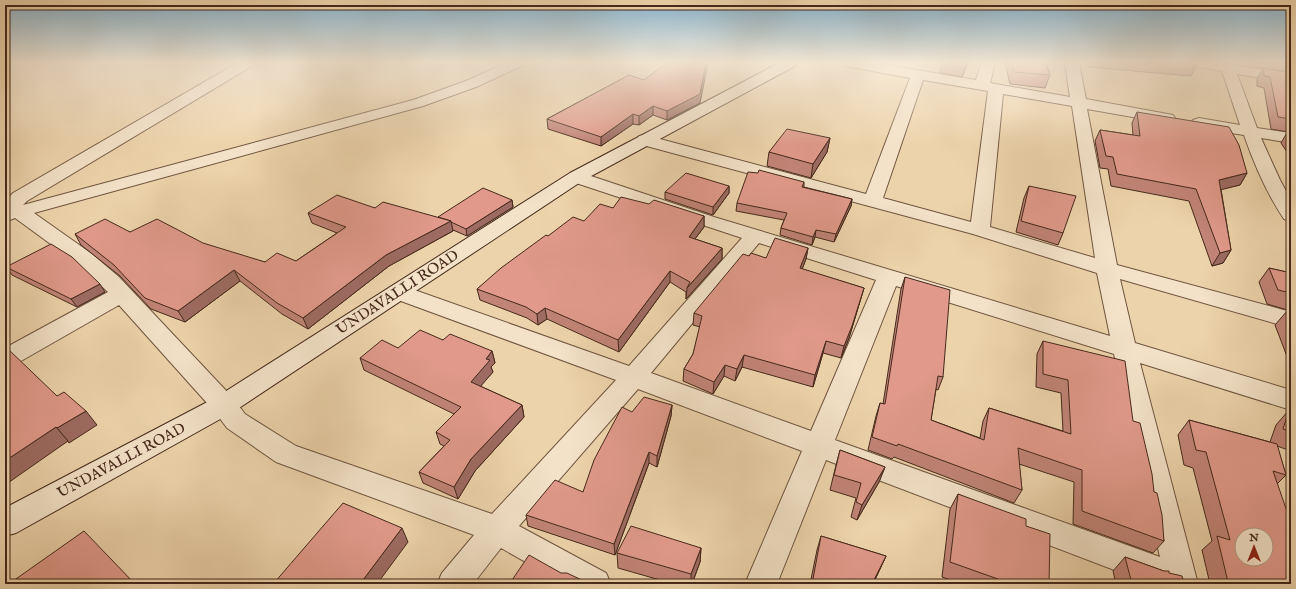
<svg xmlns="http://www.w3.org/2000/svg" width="1296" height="589" font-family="'IM FELL English',serif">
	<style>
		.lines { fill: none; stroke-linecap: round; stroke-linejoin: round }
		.minor-casing { stroke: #6f543f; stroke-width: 2 }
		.secondary-casing { stroke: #45291b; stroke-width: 2 }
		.minor { fill: #f3e2c8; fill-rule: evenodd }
		.secondary { fill: #f3e2c8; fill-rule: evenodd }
		.wall { fill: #c18477; stroke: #45291b }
		.shaded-wall { fill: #9d6b61; stroke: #45291b }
		.building { fill: #e0998a; stroke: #45291b; fill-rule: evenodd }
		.labels { text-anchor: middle; stroke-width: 3; stroke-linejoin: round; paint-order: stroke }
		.street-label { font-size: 15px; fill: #45291b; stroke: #f3e2c8 }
	</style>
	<rect width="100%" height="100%" fill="#edd3ab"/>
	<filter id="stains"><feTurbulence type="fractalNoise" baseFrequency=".005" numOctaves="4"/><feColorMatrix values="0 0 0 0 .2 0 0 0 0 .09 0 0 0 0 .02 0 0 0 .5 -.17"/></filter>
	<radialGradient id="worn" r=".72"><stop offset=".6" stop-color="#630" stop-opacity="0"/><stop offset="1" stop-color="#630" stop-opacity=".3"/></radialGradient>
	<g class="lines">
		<defs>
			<g id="minor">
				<path d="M237,63h17l-2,3 -225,135 -4,4 390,-105 53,-19 40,-18h18l-2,3 -46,21 -53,19 -389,107 58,41 27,23 114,121 12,16 51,32 196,68 124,-134 -226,-83 -3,-5 3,-5 8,-2 8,2 223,79 113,-128 -172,-57 -3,-4 3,-4 6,-1 6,1 132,44 396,119 -13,-63 -124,-39 -334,-90 -2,-4 2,-4 6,-1 221,59 44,-116 -59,-11 -5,-1 -2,-3h31l101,17 5,-17h14l-5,20 80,14 -5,-34h14l7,36 87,16 2,3 -2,3 -6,2 -80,-14 30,156 174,47v16l-171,-49 15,64 156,47v20l-151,-47 58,221h-32l-2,-8 -2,4 -11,4 -325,-124 -49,124h-32l57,-133 -164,-62 -119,137 87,47 5,11h-47l-63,-36 -28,36h-36l5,-11 32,-38 -198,-73 -49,-34 -12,-16 -96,-107 -105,60 -9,3v-20l103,-56 -30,-28 -63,-46 -5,2 -5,-1v-18l8,-8zM923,80l65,11 -17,131 -88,-24zM1003,94l69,12 23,152 -105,-31zM759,243l117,37 -65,151 -160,-58zM896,286l218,68 46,203 -325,-117z"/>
				<path d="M1192,63h31l68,12v8l-54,-9 20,54 34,5v10l-30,-5 19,42 11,20v21l-7,-2c-17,-25 -30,-55 -40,-84l-45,-7 -6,-2 -2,-3 2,-3 6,-2 41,7 -18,-54 -28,-5z"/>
			</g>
			<path id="secondary" d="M779,63h18l-2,3 -213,115 -349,231 -217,121 -11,3v-28l210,-110 355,-225z"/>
		</defs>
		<!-- minor casing -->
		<use href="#minor" class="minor-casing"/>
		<!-- secondary casing -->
		<use href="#secondary" class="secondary-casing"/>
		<!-- minor -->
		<use href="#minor" class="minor"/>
		<!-- secondary -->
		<use href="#secondary" class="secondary"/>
	</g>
	<!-- wall -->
	<g class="wall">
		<path d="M942,63h26l-6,14 -22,-4z"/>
		<path d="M1005,63h41l4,12 -5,13 -35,-4z"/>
		<path d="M1088,63h109v1l-6,12 -103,-9z"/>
		<path d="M1256,63h35v95l-10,-15 7,-12 1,1 -18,-3 -7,-41 -7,-2v-7l6,-10 -7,-2z"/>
		<path d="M629,75l71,28 -33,17 -14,-5 -14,10 -6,-1 -32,22 -53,-17 -1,-10z"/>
		<path d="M1137,112l110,61 -7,12 -19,4 10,61 -8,13 -11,3 -23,-65 -78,-15 -3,-17 -8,-1 -5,-27 5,-11 33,5 -1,-12z"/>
		<path d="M830,138l-3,14 -16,26 -44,-12 2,-14z"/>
		<path d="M804,182v5l48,12 -1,7 -17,36 -19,-5 -3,8 -32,-10 1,-7 3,-8 -48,-9 1,-8z"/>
		<path d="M729,186v7l-16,22 -48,-16v-7z"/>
		<path d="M1029,186l34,47 -5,12 -42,-13 8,-34z"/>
		<path d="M512,200l1,7 -46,29 -14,-6v1l-64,35 -81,63 -26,-15 -42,-33 -55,41 -34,-13 -31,-33 -39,-31 -6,-11 55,-2 135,30 31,-1 41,-28 -25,-10 -4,-10 67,-5 63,10v-1z"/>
		<path d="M613,208l91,8v11l-9,12 27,9v11l-36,40v-7l-16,-10 -51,70 -72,-33 -9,6 -11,-7 -47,-18 -3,-11 71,-53 36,-15z"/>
		<path d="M808,248l-2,11 -4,10 62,19 -15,50 -8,20 -18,-5 -10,34 -71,-20 -7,14 -11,-5 -11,18 -30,-13 1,-12 9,-15 7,-27 -7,-2 1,-12 72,-55z"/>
		<path d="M6,267l99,25 -28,15 -65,-32z"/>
		<path d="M1269,268l22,5v38l-24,-7 -8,-22z"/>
		<path d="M905,277l38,100 -5,13 -2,-1 -5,31 49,18 3,-17 6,-13 74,23 -2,-38 -25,-6 1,-33 6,-13 90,80 21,71 10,49 -11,12 -80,-29 1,-42 -55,-18 3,26 -8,13 -120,-46 -2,2 -24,-9 8,-34 4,-13 3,1 18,-115z"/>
		<path d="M1287,311l4,1v55l-16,-42z"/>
		<path d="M443,340l49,11 3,12 -4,4 2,5 -13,14 42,19 2,12 -49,54 -17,28 -35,-16 -4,-11 25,-26 -4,-2 -4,-12 18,-18 -90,-44 -4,-12 38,-10z"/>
		<path d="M672,405l-1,11 -14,51 -8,-4 -34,92 -87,-29 -2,-11 57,-23 49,-80z"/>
		<path d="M1289,410l2,1v40l-14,-5 9,29 -9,9 14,100h-81l-8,-34 10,-9 -19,-73 -9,-3 -6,-30 11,-15 81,22 6,-17z"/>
		<path d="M840,450l45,17 -6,15 -22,38 -6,-3 5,-19 -26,-8 6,-25z"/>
		<path d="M958,494l68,32 23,58h-87l-20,-7 8,-68z"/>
		<path d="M821,536l65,20 -13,28h-63l7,-34z"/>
		<path d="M701,548l-1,14 -8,22h-18l-56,-16 -1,-15z"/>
		<path d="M1125,557l44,16 15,11h-68l-3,-13z"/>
	</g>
	<!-- shaded-wall -->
	<g class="shaded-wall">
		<path d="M706,63h2l-8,40 -33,17v-9z"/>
		<path d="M967,63h1l-6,14 3,-9z"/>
		<path d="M653,106v9l-14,10v-9z"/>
		<path d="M633,114v10l-32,22v-9z"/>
		<path d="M830,138l-3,14 -16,26 2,-14z"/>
		<path d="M1247,173l-7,12 -28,7 7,-12z"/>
		<path d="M729,186v7l-16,22v-8z"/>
		<path d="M852,199l-1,7 -17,36 2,-8z"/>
		<path d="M512,200l1,7 -46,29 -1,-7z"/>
		<path d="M704,216v11l-16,21 1,-11z"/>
		<path d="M451,221l2,10 -64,35 -81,63 -5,-11 83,-63z"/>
		<path d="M816,230l-1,7 -3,8 1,-8z"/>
		<path d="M722,248v11l-36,40 1,-11z"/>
		<path d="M808,248l-2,11 -8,21 2,-12z"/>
		<path d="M1231,250l-8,13 -11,3 8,-13z"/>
		<path d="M234,270l6,11 -55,41 -7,-11z"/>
		<path d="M670,271v11l-51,70 -1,-12z"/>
		<path d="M100,284l5,8 -28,15 -6,-8z"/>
		<path d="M864,288l-15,50 -8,20 3,-12z"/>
		<path d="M545,308l2,11 -9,6 -1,-11z"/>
		<path d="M826,341l-3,12 -10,34 2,-12z"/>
		<path d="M492,351l3,12 -4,4 2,5 -19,22 -3,-12 15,-23z"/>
		<path d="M744,355l-2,12 -7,14 2,-12z"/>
		<path d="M725,365l-1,11 -11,18 1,-12z"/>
		<path d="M522,405l2,12 -49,54 -17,28 -4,-12 17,-28z"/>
		<path d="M672,405l-1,11 -14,51v-11z"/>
		<path d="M86,411l11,14 -28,18 -12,-15z"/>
		<path d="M56,427l12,14 -63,44v-24z"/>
		<path d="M649,452v11l-34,92 -1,-11z"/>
		<path d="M885,467l-6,15 -22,38 5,-15z"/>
		<path d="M402,528l6,14 -31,42h-17z"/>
		<path d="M701,548l-1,14 -8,22h-1v-10z"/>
		<path d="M886,556l-13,28h-1z"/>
	</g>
	<!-- building -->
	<g class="building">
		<path d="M667,63h39l-6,31 -33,17 -14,-5 -14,10 -6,-2 -32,23 -54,-18 82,-44 15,5z"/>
		<path d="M942,63h25l-2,5 -23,-4z"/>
		<path d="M1012,63h34l4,12 -36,-3z"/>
		<path d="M1185,63h12v1z"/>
		<path d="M1263,68l28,5v46l-13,-2 -8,-40 -6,-1z"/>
		<path d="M1137,112l92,15 10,18 8,28 -28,7 12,70 -11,3 -24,-64 -79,-15 -4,-17 -7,-1 -6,-26 40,6z"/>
		<path d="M787,129l43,9 -17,26 -44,-12z"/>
		<path d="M1288,131l3,1v4z"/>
		<path d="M759,170l45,12 -2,5 50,12 -16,35 -20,-4 -3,7 -32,-9 6,-15 -50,-10 11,-31 10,1z"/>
		<path d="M686,173l43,13 -16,21 -48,-15z"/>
		<path d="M1029,186l47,10 -13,37 -42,-12z"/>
		<path d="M483,188l29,12 -46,29 -15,-7v-1l-13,-4z"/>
		<path d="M337,195l38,13 8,-6 68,19 -65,34 -83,63 -26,-15 -43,-33 -56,41 -33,-13 -31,-33 -39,-31 30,-15 25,13 27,-13 46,24 62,19 12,-9 19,8 50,-34 -38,-14z"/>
		<path d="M621,197l28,7 5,-4 50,16 -15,21 33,11 -35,40 3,-6 -20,-11 -52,69 -73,-32 -8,6 -11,-7 -49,-18 24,-21 45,-33 2,1 25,-19 11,4 16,-17 13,4z"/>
		<path d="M775,238l33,10 -8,20 64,20 -12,38 -8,20 -18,-5 -11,34 -71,-20 -7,14 -12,-4 -11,17 -30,-13 9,-15 9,-38 -8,-3 49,-59 6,2 2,-3 15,5z"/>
		<path d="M51,244l21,13 28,27 -29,15 -65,-32z"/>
		<path d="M1269,268l22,5v20l-13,-3z"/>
		<path d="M905,277l45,13 -7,87 -5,-1 -7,44 53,20 5,-32 82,26 -3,-54 -25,-6v-33l82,20 8,60 7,2 12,51 2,18 3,1 5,22 2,26 -82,-30v-41l-64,-22 4,42 -124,-46 -1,2 -25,-9 8,-34 5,1z"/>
		<path d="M1287,311l4,1v9z"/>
		<path d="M420,330l23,10 7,-6 42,17 -6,8 4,1 -19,22 51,23 -51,54 -17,28 -35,-15 31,-32 -14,-8 25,-25 -101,-49 22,-18 16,8z"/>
		<path d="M8,349l49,47 7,-4 22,19 -29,17 -1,-1 -51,34v-111z"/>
		<path d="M644,397l28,8 -15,51 -8,-4 -35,92 -88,-29 29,-35 28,12 11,-32 28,-53 10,5z"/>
		<path d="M1289,410l2,1v21l-8,-3z"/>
		<path d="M1189,420l88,24 9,31 -13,-4 18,52v61h-57l-6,-2 -11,-46 13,4 -24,-88 -10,-2zM1242,535h24v24h-24z"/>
		<path d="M840,450l45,17 -23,38 -6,-3 5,-19 -27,-8z"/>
		<path d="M958,494l68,25v7l24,8 -1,50h-37l-62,-22z"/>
		<path d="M343,503l59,25 -42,56h-94l4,-4 4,3z"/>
		<path d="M631,526l70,22 -10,26 -74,-21z"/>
		<path d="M84,531l51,53h-119l-3,-3z"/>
		<path d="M821,536l65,20 -14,28h-60z"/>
		<path d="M529,555l32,18h6l23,11h-77l-3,-1z"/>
		<path d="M1125,557l39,14h5v2l13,3 2,8h-52z"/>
	</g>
	<!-- sky -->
	<linearGradient id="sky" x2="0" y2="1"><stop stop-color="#88b5d0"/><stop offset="0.43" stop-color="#f7ebd9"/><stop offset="1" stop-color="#f7ebd9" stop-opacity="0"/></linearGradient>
	<rect width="1296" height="145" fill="url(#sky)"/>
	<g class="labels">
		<!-- street labels -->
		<g class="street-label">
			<text transform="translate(397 292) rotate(-33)" y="5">UNDAVALLI ROAD</text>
			<text transform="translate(121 460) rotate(-28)" y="5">UNDAVALLI ROAD</text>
		</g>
	</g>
	<!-- margin -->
	<rect width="1296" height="589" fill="none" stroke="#edd3ab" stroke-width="20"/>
	<rect x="6" y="6" width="1284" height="577" fill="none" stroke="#45291b" stroke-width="2"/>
	<rect x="10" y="10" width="1276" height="569" fill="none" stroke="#45291b"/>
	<!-- north arrow -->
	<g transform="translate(1254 547)"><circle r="19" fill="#f3e2c8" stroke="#ad9883"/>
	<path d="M0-3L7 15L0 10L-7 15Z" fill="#8f2418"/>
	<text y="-6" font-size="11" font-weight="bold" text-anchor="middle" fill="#45291b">N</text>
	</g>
	<rect width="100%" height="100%" filter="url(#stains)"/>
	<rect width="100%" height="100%" fill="url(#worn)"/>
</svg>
